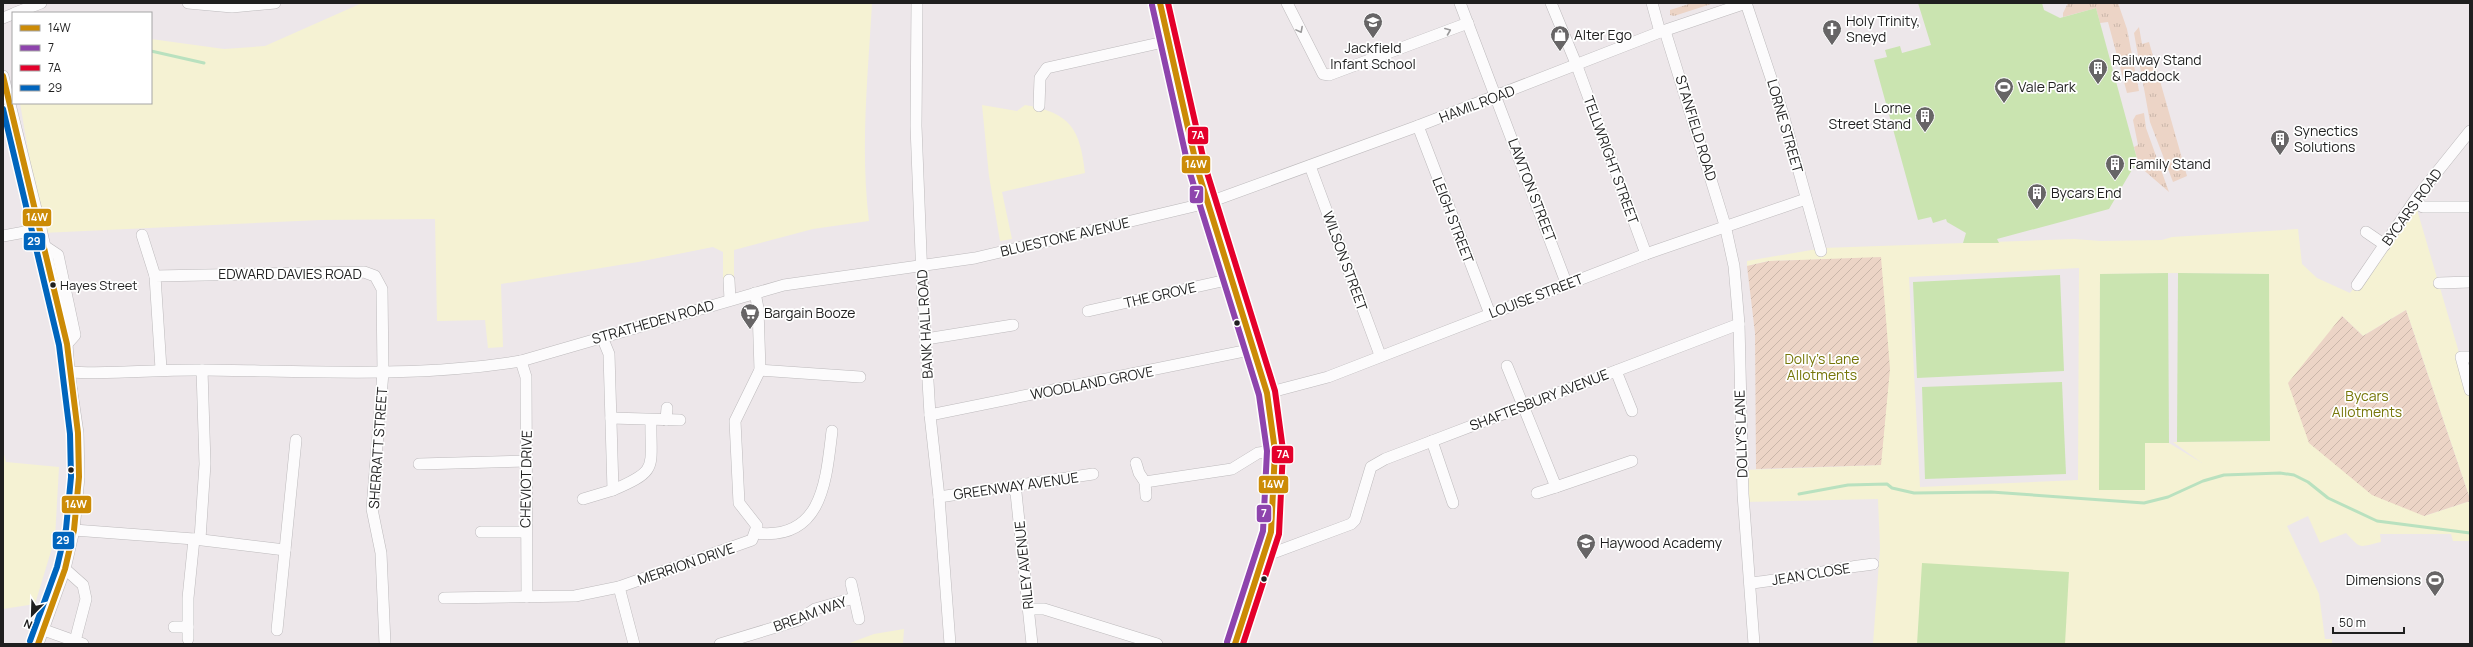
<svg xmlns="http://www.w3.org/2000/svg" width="2473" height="647" font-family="Manrope,sans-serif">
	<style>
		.grass { fill: url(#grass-tufts) }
		.park { fill: #f5f2d3; fill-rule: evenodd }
		.garden { fill: url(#garden-furrows) }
		.pitch { fill: #cae4b0 }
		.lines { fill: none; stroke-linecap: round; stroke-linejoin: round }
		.stream { stroke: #b9e1bf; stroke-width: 3 }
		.minor-casing { stroke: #bdbabc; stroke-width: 12 }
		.major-casing { stroke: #a38391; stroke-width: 15 }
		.minor { stroke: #fcfbfc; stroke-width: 11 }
		.major { stroke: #f1e4eb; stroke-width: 14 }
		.bus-1-casing { stroke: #fff; stroke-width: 9 }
		.bus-2-casing { stroke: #fff; stroke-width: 9 }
		.bus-3-casing { stroke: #fff; stroke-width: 9 }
		.bus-4-casing { stroke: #fff; stroke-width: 9 }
		.bus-1 { stroke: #cc8b06; stroke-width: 6 }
		.bus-2 { stroke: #8e44ad; stroke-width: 6 }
		.bus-3 { stroke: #e4002b; stroke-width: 6 }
		.bus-4 { stroke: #0065bd; stroke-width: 6 }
		.oneway { stroke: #999899 }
		.bus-dot { fill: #1f1f1f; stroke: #fff; stroke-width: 1.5 }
		.labels { text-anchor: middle; stroke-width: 3.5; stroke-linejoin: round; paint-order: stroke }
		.bus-label { font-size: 13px; fill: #1f1f1f; stroke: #fff; text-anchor: start }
		.poi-label { font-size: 14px; fill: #1f1f1f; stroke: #fff; text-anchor: start }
		.street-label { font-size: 14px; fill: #1f1f1f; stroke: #fff }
		.park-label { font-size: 14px; fill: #767609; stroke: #fff }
		.line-badge { stroke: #fff; stroke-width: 1.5 }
		.badge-label { font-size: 11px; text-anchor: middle; font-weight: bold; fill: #fff }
	</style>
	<defs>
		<pattern id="grass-tufts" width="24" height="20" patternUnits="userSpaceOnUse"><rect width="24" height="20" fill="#ecd4c6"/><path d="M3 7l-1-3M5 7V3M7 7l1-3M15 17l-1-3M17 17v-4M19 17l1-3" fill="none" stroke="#cab6aa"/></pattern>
		<pattern id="garden-furrows" width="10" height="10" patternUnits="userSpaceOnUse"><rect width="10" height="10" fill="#ecd4c6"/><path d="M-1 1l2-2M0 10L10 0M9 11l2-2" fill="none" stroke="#cab6aa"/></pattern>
	</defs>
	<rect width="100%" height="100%" fill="#ede7ea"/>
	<!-- grass -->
	<g class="grass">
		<path d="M1692,3h22l-40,13 -4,-1v-5z"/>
		<path d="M2068,3h50l9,26 12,62 -12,2 -19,-71 -8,1 -4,-15 -33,9v-4z"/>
		<path d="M2139,27l3,17 7,-2 38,134 -14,6 -23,-60 -16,-89z"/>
		<path d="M2144,113l2,15 23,64 -30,-26 -5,-19 4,-2 -5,-25 3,-5z"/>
	</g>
	<!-- park -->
	<g class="park">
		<path d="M362,3h510c-4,72 -12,146 -3,218l-56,8 -79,21v31h-11v-29l-10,-5 -75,15 -137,22 2,63 -15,1 -3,-28 -48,1 -2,-102 -115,1 -278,13 -22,-130h131v-64l73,10 41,-3z"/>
		<path d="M982,105l35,6 8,-6c46,8 55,24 60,68l-83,19 10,47 -12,2 -11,-65z"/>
		<path d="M2418,204v9l52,177v109l-64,-189 -43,26 -21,-20 82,200 46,-15v40h-17l-2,-7h-71l1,8c-23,5 -19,8 -35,-9l-26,10 -12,-27 -21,10 32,68 6,45h7v5h-459l7,-96 -2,-49 -135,3 -1,-32 139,-5v-207l-112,3 -22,5v-5l76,-13 251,-9 27,2 61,-1 10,-3 126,-8 4,35 15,14 33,15zM2079,268l-1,212 -158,7 -11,-210zM2178,273l90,1 2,167 -97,1 29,21 -33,-20h-24l-46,47 1,-216z"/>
		<path d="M3,450l3,12 53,5 -4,71 -20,66 -32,5z"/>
		<path d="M904,629l-1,15h-56l27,-10z"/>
	</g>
	<!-- garden -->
	<g class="garden">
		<path d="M1881,257l9,112 -9,96 -125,4 -1,-136 -8,-67 22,-5z"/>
		<path d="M2406,310l64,189v2l-46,15 -52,-21 -63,-52 -21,-60 54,-67 21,20z"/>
	</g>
	<!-- pitch -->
	<g class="pitch">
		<path d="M1918,3h124l2,7 16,8 36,-10 43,158 -6,2 -24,41 -112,30 2,4h-36l3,-10 -19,-11 -1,-3 -13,4 -2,-6 -13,3 -44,-160 13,-3 -2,-7 15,-4 2,7 29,-8z"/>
		<path d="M2168,273l1,170h-24v47h-46l1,-216z"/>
		<path d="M2178,273l91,1 1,167 -93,1z"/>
		<path d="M2060,275l4,96 -147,7 -4,-96z"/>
		<path d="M2062,382l4,92 -141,5 -3,-92z"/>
		<path d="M1922,563l147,9 -4,72h-148z"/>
	</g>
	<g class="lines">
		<!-- stream -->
		<g class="stream">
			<path d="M151,51l53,12"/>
			<path d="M1799,494l49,-9 39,-1 5,4 22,5 77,-1 153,11 24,-6 35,-16 21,-6 56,-2 14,2 14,7 20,16 49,23 93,12"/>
		</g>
		<defs>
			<g id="minor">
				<path d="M188,3l44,4 43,-4"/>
				<path d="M917,3l-1,123 6,153 8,136 9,82 11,147"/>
				<path d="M1287,3l36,71 6,1 139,-52"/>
				<path d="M1460,3l107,282"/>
				<path d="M1551,3l26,63 69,188"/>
				<path d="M1652,3l8,29"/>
				<path d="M1746,3l37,111 38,137"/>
				<path d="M15,13l26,-10"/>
				<path d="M3,18l10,-4"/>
				<path d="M1665,31l60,194 9,41 5,58 4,170 11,150"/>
				<path d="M3,76l38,153 26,115 2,28 9,61 1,44 -5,53 -9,39 -27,75"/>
				<path d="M1039,106l1,-28 7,-10 121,-27"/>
				<path d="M1418,126l72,188"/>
				<path d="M1310,166l70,189"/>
				<path d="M2417,197l1,7 5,3h47"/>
				<path d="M2366,232l19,13"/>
				<path d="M142,235l13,41"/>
				<path d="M3,236l38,-7"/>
				<path d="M46,247l12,8 17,80 -8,9"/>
				<path d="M729,280l1,20"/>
				<path d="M2439,283l31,-1"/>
				<path d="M2357,285l60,-88 53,-66"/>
				<path d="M1088,311l143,-32"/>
				<path d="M602,337l7,17 4,136c47,-20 37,-22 38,-70"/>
				<path d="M926,339l87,-14"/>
				<path d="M2470,357h-9l9,33"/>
				<path d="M521,361l5,16 1,220"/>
				<path d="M1507,366l49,121 76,-26"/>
				<path d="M161,369l-6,-93 209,-4 11,4 7,13 1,83 -11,137 9,44 4,91"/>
				<path d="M760,370l100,7"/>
				<path d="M1616,371l16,40"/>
				<path d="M69,372c45,3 90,-3 135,-2 105,1 213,8 317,-9l263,-76 191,-27 232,-55 211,-77 242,-94 86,-29"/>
				<path d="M1267,393l61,-16 318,-123 160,-55"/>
				<path d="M930,415l324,-66"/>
				<path d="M611,418l69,2"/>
				<path d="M666,420l1,-12"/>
				<path d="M1432,441l21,62"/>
				<path d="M1136,463l3,10 6,9"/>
				<path d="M419,464l107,-3"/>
				<path d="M1011,487l5,6 16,151"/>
				<path d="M1537,493l19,-6"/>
				<path d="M1146,496l-1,-14 87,-13 26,-16 17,-2"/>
				<path d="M939,497l154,-23"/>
				<path d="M583,499l30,-9"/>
				<path d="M74,530l120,9 91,11"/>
				<path d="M481,532h44"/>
				<path d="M756,533c67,8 70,-53 76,-102"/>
				<path d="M200,539l5,-75 -3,-94"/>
				<path d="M1265,556l86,-32 4,-4 16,-53 14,-8 354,-135"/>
				<path d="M65,569l18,16 3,14 -11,42"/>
				<path d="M851,583l8,36"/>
				<path d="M1750,583c42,-4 81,-14 123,-19"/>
				<path d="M619,587l15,57"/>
				<path d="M444,598l131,-2 44,-9 133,-47 5,-14 -18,-23 -4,-82 25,-51 -2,-62 -3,-15"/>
				<path d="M1029,609h15l113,35"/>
				<path d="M174,627h14"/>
				<path d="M44,630l39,14"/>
				<path d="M277,630l19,-190"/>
				<path d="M188,639v-41l6,-59"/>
				<path d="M720,644l79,-24 16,-11 39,-11"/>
			</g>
			<path id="major" d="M1160,3l37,165 70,225 8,58 -4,81 -36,112"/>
		</defs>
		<!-- minor casing -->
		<use href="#minor" class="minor-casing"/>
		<!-- major casing -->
		<use href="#major" class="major-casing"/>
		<!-- minor -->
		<use href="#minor" class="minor"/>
		<!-- major -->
		<use href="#major" class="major"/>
		<defs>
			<g id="bus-1">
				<path d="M1160,3l37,165 70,225 8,58 -4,81 -36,112"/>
				<path d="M3,76l64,268 11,89 1,44 -5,53 -9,39 -27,75"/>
			</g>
			<path id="bus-2" d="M1152,5l37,165 70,225 8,56 -4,80 -36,111"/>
			<path id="bus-3" d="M1168,3l37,163 70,225 8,59 -4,84 -36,110"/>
			<path id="bus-4" d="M3,109l56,236 11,89 1,43 -5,52 -9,38 -27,74"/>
		</defs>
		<!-- bus-1 casing -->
		<use href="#bus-1" class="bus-1-casing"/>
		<!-- bus-2 casing -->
		<use href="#bus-2" class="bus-2-casing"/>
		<!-- bus-3 casing -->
		<use href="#bus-3" class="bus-3-casing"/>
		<!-- bus-4 casing -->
		<use href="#bus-4" class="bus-4-casing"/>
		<!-- bus-1 -->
		<use href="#bus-1" class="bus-1"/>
		<!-- bus-2 -->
		<use href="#bus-2" class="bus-2"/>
		<!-- bus-3 -->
		<use href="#bus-3" class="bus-3"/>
		<!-- bus-4 -->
		<use href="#bus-4" class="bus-4"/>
	</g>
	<!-- one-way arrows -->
	<defs><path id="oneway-chevron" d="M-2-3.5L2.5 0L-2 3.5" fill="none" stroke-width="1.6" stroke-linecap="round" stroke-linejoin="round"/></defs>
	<g class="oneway">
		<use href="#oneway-chevron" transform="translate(1300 30) rotate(62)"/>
		<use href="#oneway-chevron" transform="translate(1448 31) rotate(-22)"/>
	</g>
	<!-- icons -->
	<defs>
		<symbol id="school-pin" viewBox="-11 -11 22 30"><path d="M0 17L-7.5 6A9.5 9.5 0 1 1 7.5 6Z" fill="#676566" stroke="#fff"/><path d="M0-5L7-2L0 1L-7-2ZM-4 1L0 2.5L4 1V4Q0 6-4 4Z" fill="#fff"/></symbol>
		<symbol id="church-pin" viewBox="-11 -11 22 30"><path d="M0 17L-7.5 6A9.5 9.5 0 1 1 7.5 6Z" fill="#676566" stroke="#fff"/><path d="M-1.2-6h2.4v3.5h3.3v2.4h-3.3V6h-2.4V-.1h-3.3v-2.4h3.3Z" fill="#fff"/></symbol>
		<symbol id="shop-pin" viewBox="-11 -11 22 30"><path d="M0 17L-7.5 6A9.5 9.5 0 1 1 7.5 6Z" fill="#676566" stroke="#fff"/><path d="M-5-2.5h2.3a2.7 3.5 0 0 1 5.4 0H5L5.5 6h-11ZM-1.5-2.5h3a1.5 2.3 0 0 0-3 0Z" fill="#fff"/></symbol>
		<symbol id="building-pin" viewBox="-11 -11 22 30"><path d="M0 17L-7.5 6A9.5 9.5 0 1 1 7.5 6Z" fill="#676566" stroke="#fff"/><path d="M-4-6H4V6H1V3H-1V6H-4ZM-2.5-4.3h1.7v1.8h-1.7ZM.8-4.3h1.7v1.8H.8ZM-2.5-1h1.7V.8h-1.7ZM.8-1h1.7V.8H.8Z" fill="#fff"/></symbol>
		<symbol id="stadium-pin" viewBox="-11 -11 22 30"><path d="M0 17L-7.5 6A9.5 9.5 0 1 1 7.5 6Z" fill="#676566" stroke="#fff"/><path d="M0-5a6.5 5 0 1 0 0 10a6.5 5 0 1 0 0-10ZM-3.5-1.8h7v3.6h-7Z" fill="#fff"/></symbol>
		<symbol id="supermarket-pin" viewBox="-11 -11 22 30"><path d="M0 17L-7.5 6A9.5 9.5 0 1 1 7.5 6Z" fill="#676566" stroke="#fff"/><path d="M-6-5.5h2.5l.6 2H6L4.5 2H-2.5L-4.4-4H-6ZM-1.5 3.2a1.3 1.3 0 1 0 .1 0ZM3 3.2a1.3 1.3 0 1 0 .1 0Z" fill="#fff"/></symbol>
	</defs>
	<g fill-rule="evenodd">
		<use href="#school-pin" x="1362" y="11" width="22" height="30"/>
		<use href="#church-pin" x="1821" y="18" width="22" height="30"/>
		<use href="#shop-pin" x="1549" y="24" width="22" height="30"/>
		<use href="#building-pin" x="2087" y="57" width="22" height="30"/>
		<use href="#stadium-pin" x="1993" y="76" width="22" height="30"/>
		<use href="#building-pin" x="1914" y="105" width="22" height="30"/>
		<use href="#building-pin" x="2269" y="128" width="22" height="30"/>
		<use href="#building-pin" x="2104" y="153" width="22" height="30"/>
		<use href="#building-pin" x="2026" y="182" width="22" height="30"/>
		<use href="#supermarket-pin" x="739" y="302" width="22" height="30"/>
		<use href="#school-pin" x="1575" y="532" width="22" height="30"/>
		<use href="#stadium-pin" x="2424" y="569" width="22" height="30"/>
	</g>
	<!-- markers -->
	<g class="bus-dot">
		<circle cx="53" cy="285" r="3.5"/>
		<circle cx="1237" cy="323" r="3.5"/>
		<circle cx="71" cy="470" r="3.5"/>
		<circle cx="1264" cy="579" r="3.5"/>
	</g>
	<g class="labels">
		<!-- bus labels -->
		<g class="bus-label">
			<text x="60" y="290">Hayes Street</text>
		</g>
		<!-- poi labels -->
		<g class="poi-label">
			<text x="1846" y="26">Holy Trinity,<tspan x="1846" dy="16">Sneyd</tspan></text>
			<text x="1574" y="40">Alter Ego</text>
			<text x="1373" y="53" text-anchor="middle">Jackfield<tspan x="1373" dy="16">Infant School</tspan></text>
			<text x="2112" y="65">Railway Stand<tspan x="2112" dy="16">&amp; Paddock</tspan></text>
			<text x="2018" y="92">Vale Park</text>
			<text x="1911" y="113" text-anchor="end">Lorne<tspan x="1911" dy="16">Street Stand</tspan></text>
			<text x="2294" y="136">Synectics<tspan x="2294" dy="16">Solutions</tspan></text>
			<text x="2129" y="169">Family Stand</text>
			<text x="2051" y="198">Bycars End</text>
			<text x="764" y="318">Bargain Booze</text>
			<text x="1600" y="548">Haywood Academy</text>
			<text x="2421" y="585" text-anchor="end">Dimensions</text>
		</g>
		<!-- street labels -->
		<g class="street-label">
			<text transform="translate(1477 104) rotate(-21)" y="5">HAMIL ROAD</text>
			<text transform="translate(1785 126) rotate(74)" y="5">LORNE STREET</text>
			<text transform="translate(1696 128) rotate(73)" y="5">STANFIELD ROAD</text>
			<text transform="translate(1611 160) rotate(70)" y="5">TELLWRIGHT STREET</text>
			<text transform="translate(1532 190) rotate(69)" y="5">LAWTON STREET</text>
			<text transform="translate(2412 207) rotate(-54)" y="5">BYCARS ROAD</text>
			<text transform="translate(1453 220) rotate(69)" y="5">LEIGH STREET</text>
			<text transform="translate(1065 237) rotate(-13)" y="5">BLUESTONE AVENUE</text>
			<text transform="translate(1345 261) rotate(70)" y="5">WILSON STREET</text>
			<text x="290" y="279">EDWARD DAVIES ROAD</text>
			<text transform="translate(1160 295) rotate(-13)" y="5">THE GROVE</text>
			<text transform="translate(1536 296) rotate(-21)" y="5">LOUISE STREET</text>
			<text transform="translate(653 322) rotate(-16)" y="5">STRATHEDEN ROAD</text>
			<text transform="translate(925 324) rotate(-93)" y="5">BANK HALL ROAD</text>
			<text transform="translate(1092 383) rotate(-11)" y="5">WOODLAND GROVE</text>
			<text transform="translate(1539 400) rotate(-21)" y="5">SHAFTESBURY AVENUE</text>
			<text transform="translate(1741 434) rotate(-92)" y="5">DOLLY'S LANE</text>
			<text transform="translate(378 448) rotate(-86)" y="5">SHERRATT STREET</text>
			<text transform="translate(526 479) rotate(-89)" y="5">CHEVIOT DRIVE</text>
			<text transform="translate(1016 486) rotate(-8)" y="5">GREENWAY AVENUE</text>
			<text transform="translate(686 564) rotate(-19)" y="5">MERRION DRIVE</text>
			<text transform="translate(1024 565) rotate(-96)" y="5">RILEY AVENUE</text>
			<text transform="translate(1811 574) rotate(-9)" y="5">JEAN CLOSE</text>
			<text transform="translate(810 614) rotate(-20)" y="5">BREAM WAY</text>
		</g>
		<!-- park labels -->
		<g class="park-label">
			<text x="1822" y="364">Dolly's Lane<tspan x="1822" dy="16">Allotments</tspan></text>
			<text x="2367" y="401">Bycars<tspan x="2367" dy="16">Allotments</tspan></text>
		</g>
	</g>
	<g class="line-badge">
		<rect x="1187" y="126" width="22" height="19" rx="4" fill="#e4002b"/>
		<rect x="1181" y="155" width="30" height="19" rx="4" fill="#cc8b06"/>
		<rect x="1189" y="185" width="15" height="19" rx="4" fill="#8e44ad"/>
		<rect x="22" y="208" width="30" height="19" rx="4" fill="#cc8b06"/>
		<rect x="23" y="232" width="23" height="19" rx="4" fill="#0065bd"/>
		<rect x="1271" y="445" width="23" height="19" rx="4" fill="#e4002b"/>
		<rect x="1258" y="475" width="31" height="19" rx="4" fill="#cc8b06"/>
		<rect x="61" y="495" width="31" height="19" rx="4" fill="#cc8b06"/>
		<rect x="1256" y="504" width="16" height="19" rx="4" fill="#8e44ad"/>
		<rect x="52" y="531" width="23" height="19" rx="4" fill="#0065bd"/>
	</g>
	<g class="badge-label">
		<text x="1198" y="139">7A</text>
		<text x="1196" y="168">14W</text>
		<text x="1197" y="198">7</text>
		<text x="37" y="221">14W</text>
		<text x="34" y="245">29</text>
		<text x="1283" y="458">7A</text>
		<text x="1273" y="488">14W</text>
		<text x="76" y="508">14W</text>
		<text x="1264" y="517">7</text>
		<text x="63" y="544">29</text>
	</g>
	<!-- border -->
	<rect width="2473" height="647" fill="none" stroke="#1f1f1f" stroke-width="8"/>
	<!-- legend -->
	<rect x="12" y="12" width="140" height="92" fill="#ffffff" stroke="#a5a5a5"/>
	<rect x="20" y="25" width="20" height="6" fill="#cc8b06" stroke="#a5a5a5"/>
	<text x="48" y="32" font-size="12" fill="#1f1f1f">14W</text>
	<rect x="20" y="45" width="20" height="6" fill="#8e44ad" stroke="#a5a5a5"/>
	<text x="48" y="52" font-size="12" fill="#1f1f1f">7</text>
	<rect x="20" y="65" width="20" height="6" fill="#e4002b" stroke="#a5a5a5"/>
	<text x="48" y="72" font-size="12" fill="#1f1f1f">7A</text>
	<rect x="20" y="85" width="20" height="6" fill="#0065bd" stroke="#a5a5a5"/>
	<text x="48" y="92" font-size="12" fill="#1f1f1f">29</text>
	<!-- north arrow -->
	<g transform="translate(32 615) rotate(203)" stroke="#ffffff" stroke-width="3" paint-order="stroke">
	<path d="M0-3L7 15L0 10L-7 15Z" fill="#1f1f1f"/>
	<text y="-6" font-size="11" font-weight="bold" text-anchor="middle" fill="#1f1f1f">N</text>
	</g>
	<!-- scale -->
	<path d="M2333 627v6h71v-6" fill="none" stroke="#1f1f1f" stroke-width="2"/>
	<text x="2339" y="627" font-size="12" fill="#1f1f1f" stroke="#ffffff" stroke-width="3" paint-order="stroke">50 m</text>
</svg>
